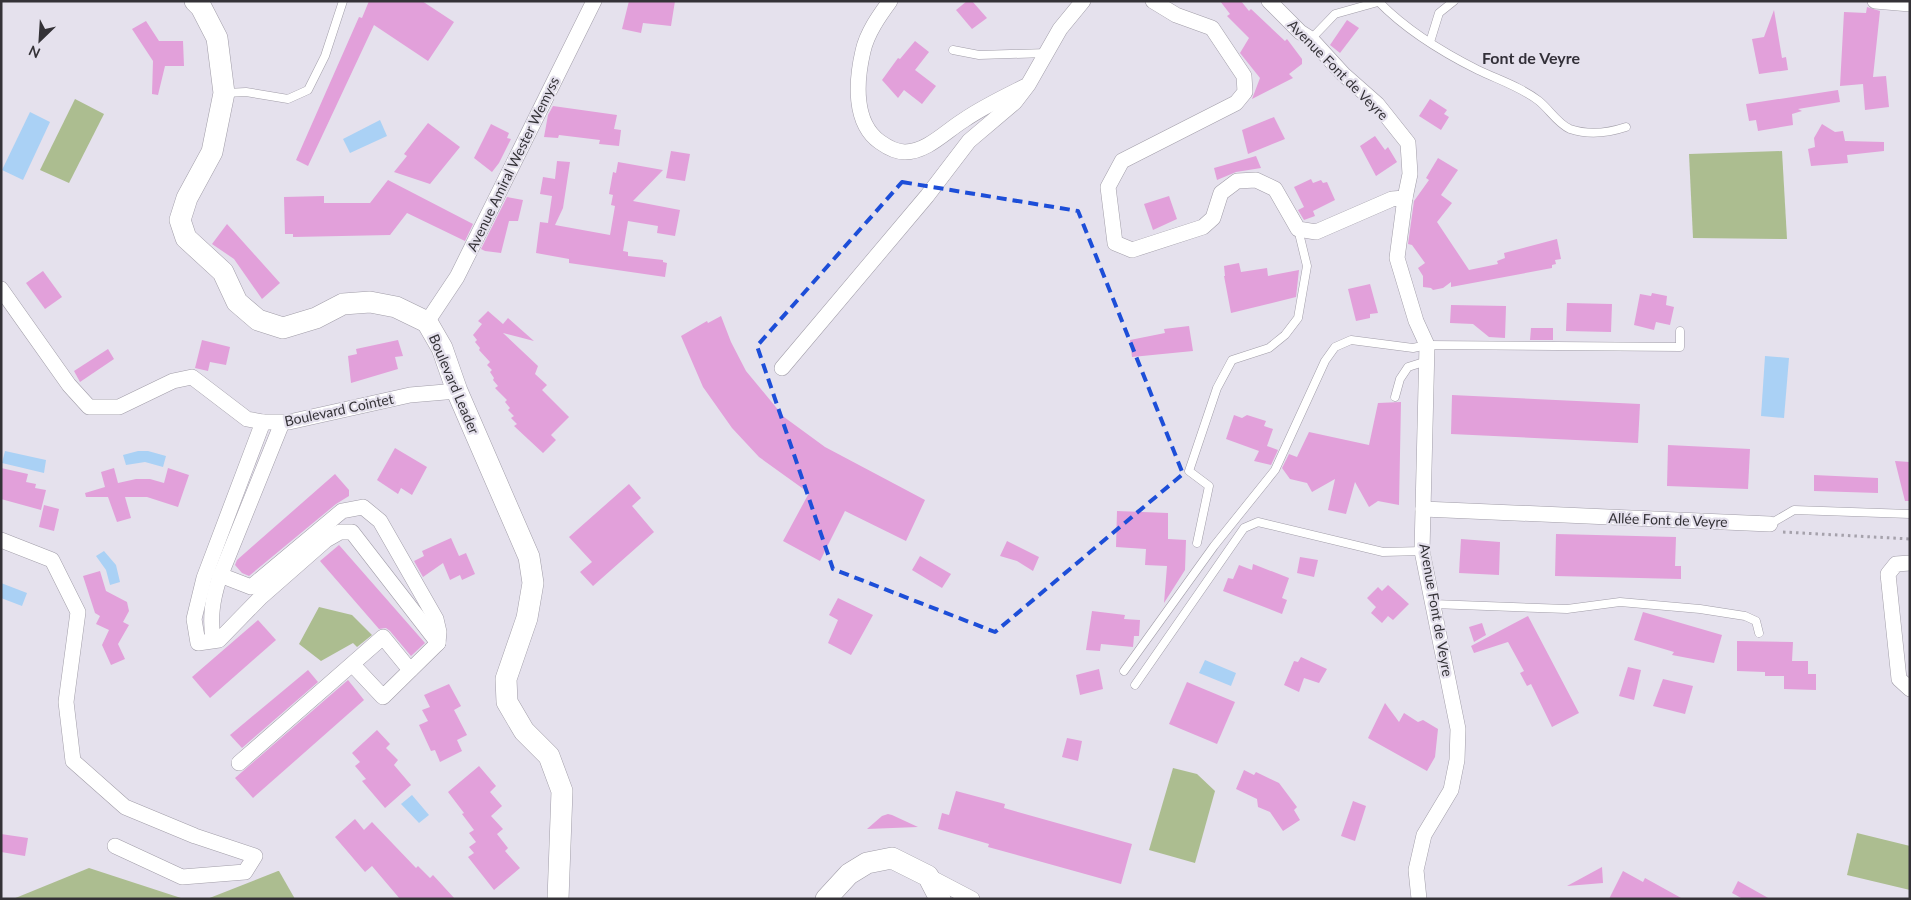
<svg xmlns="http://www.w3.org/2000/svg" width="1911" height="900" font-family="Lato,sans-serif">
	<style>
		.green { fill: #acbd90 }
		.water { fill: #aad1f5 }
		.building { fill: #e2a0da }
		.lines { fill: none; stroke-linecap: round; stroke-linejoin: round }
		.lane-casing { stroke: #a19da8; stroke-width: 9 }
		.street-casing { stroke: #a19da8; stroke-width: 16 }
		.secondary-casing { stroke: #a19da8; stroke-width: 22 }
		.path { stroke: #a5a1ab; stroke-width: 3; stroke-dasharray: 2.5 4; stroke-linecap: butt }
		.lane { stroke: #fff; stroke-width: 8 }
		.street { stroke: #fff; stroke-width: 15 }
		.secondary { stroke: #fff; stroke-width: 21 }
		.marked { fill: none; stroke: #1d4ed8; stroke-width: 4; stroke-dasharray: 10 6; stroke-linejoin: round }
		.labels { text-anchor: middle; stroke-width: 4.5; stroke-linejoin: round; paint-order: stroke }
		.street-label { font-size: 14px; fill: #343237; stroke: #e5e1ed }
		.quarter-label { font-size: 16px; font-weight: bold; fill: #333039; stroke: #e5e1ed }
	</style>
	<rect width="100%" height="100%" fill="#e5e1ed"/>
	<!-- green -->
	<g class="green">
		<path d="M75,99l29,15 -35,69 -29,-13z"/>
		<path d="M1782,151l5,88 -94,-1 -4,-84z"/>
		<path d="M319,607l33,8 20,20 -15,12 -4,-4 -32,18 -22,-17z"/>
		<path d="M1173,768l24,6 18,17 -20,72 -46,-13z"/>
		<path d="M1857,833l53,13v44l-63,-15z"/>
		<path d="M89,868l95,31h-171z"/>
		<path d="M279,871l16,28h-88l71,-28z"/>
	</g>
	<!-- water -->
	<g class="water">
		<path d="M30,112l20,10 -27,58 -21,-10z"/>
		<path d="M380,120l7,16 -37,17 -7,-14z"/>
		<path d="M1765,356l24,2 -5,60 -23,-2z"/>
		<path d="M5,451l41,9 -2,13 -42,-10z"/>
		<path d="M138,451h10l18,5 -3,11 -18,-5 -19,3 -3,-10z"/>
		<path d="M104,551l12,14 4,17 -10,3 -4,-15 -10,-14z"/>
		<path d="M1,583l26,10 -5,13 -21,-8z"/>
		<path d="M1205,660l31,13 -5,13 -32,-13z"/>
		<path d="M412,795l17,20 -10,8 -18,-19z"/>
	</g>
	<!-- building -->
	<g class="building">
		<path d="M369,1h53l32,21 -26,39 -54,-36 -66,141 -12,-6 63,-143 3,1z"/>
		<path d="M629,1h46l-4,25 -28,-3 -2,10 -19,-4z"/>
		<path d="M967,1h5l15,17 -15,11 -16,-19z"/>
		<path d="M1220,1h21l8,10 2,-2 34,32 2,-2 15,20v5l-13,10 4,4 -41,21 8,-21 -20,-25 9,-15 -22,-22 3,-2z"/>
		<path d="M1867,7l13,4 -7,66 13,-1 3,31 -24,3 -2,-26 -23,2 4,-74 22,1z"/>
		<path d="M1774,10l8,48 4,-1 2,13 -29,4 -7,-35 12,-2z"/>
		<path d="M1347,20l12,8 -19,25 -10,-8z"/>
		<path d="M146,21l13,20h24l1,25h-19l-7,29 -6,-1 1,-33 -21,-32z"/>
		<path d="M915,41l14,11 -14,18 21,16 -14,18 -18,-14 -6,8 -16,-18 16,-22 2,1z"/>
		<path d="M1838,90l2,12 -42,7 4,2 -10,3 1,11 -35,6 -2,-11 -7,1 -3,-17z"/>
		<path d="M1430,99l17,11 -3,4 5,3 -8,13 -22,-14z"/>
		<path d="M553,106l64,9 -3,14 7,1 -2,16 -20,-2 1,-4 -41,-5 -1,3 -14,-1 4,-22z"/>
		<path d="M1274,117l11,22 -37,15 -6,-24z"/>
		<path d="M428,123l32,24 -30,37 -36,-12 13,-16 -3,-2z"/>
		<path d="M491,124l18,9 -2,5 4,1 -12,24 -7,9 -18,-14z"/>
		<path d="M1822,124l13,8 8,-1 2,10 39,1v9l-37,4 1,8 -37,3 -3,-17 7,-2 -1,-9z"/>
		<path d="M1375,136l10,14 3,-3 9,15 -21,14 -16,-30z"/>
		<path d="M671,151l19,3 -5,27 -19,-3z"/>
		<path d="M1256,156l5,12 -25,4 -19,8 -3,-12z"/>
		<path d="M1438,158l20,12 -17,25 11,8 -15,19 32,48 29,-6 -1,-3 8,-3 -1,-5 53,-14 4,20 -6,1 1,4 -4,1v3l-101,19v-5l-8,6 -10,2 -2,-2 -8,-1v-11l-5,-8 7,-5 -13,-18 -4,-1 6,-43 15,-21 -3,-2z"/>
		<path d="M557,161l13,1 -7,46 -8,17 55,10 5,-29 -4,-1 2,-10 -4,-1 4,-22 3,1 2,-11 45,8 -30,31 47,9 -5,26 -18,-3 1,-7 -30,-5 -5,30 5,1v4l35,4v2l4,1 -2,14 -96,-14v-4l-33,-6 4,-31 8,1 4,-27 -12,-2 3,-17 12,2z"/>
		<path d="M1311,179l2,4 8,-3 2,3 4,-1 8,18 -22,11 2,5 -11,4 -6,-10 6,-3 -10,-20z"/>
		<path d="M388,180l85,44 -8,17 -58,-28 -17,22 -97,2v-3h-8l-1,-37 40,-1v7h46z"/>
		<path d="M1169,196l8,23 -24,11 -9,-26z"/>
		<path d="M507,197l16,3 -5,21h-9l-8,32 -16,-2 -4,-2z"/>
		<path d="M227,224l53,59 -18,16 -28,-40 -22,-15z"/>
		<path d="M1239,263l2,9 26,-4 1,8 31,-6 -3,27 -65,16 -7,-37h1l-1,-10z"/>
		<path d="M43,271l19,26 -17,12 -19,-26z"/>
		<path d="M1370,284l8,29 -8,1v4l-14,3 -8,-32z"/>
		<path d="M1652,293l15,3 -1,9 8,2 -4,18 -14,-3 -2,8 -20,-5 6,-31 11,2z"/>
		<path d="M1567,303l45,1 -1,28 -45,-1z"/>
		<path d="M1451,305l55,1 -1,32 -16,-1 -16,-13 -23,-1z"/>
		<path d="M488,311l15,13 5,-6 26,23 -31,-8 35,33 -3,8 12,11 -5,5 27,27 -18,18 5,5 -13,13 -29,-27 3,-2 -6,-6 3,-2 -6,-6 2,-2 -5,-6 2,-2 -12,-12 3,-2 -5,-6 1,-2 -4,-6 2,-2 -5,-5 3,-3 -11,-12 1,-2 -5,-6 2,-2 -4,-5 9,-11 -4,-3z"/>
		<path d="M721,316l10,26 15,29 38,46 41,30 100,53 -19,41 -61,-30 -25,50 -37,-20 26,-48 -50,-36 -27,-29 -29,-41 -22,-51 26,-15 1,2z"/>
		<path d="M1189,326l4,25 -61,6 -2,-17 35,-7 -1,-4z"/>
		<path d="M1531,328h22v12h-23z"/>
		<path d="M202,340l28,7 -4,18 -16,-3 -2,9 -13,-3z"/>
		<path d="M398,340l5,16 -8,1 3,12 -47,14 -3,-27 9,-2 -1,-5z"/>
		<path d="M108,349l6,10 -34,23 -6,-11z"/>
		<path d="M1452,395l188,9 -2,39 -187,-9z"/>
		<path d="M1401,402l-2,103 -21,-4 -9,6 -14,-25 -9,32 -18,-4 7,-31 -23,13 -5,-9 -17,-4 -8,-11 7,-14 8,3 12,-25 60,13 9,-42z"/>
		<path d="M1234,415l8,3 5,-3 19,6 -2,5 9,3 -6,17 11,4 -7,15 -17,-4 5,-10 -33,-12z"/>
		<path d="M1668,445l82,4 -2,40 -81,-3z"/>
		<path d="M395,448l32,19 -15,28 -11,-7 -3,6 -21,-14z"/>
		<path d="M1895,461l15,1v39h-5z"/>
		<path d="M1,468l27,6 -2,8 10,2 -1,4 11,2 -5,20 -40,-11z"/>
		<path d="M114,468l4,15 18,-4h14l14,4 4,-15 21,7 -11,32 -31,-10h-22l6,21 -14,4 -9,-25h-22l-1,-4 20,-6 -4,-15z"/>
		<path d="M335,474l14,16v6l-13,8 -87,72 -7,-3 -7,-8 2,-5z"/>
		<path d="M1814,475l64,3v15l-64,-2z"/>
		<path d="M629,484l12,14 -9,8 22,26 -61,54 -13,-14 12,-10 -23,-25z"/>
		<path d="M44,505l15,4 -5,22 -15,-4z"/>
		<path d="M1117,511l51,2v26l18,1 -1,30 -21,33 3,-37 -22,-1 1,-16 -30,-2z"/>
		<path d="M1556,534l120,3 -1,29h6v13l-126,-3z"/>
		<path d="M451,538l8,18 7,-3 9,21 -13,6 -2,-5 -10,5 -7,-17 -20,14 -9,-16 10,-5 -2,-5z"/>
		<path d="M1461,539l39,3 -1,33 -40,-2z"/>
		<path d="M1007,541l32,16 -6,14 -16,-10 -17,-5z"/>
		<path d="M339,545l86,98 -14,13 -21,-25 -4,-3 -7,1 -59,-68z"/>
		<path d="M920,556l31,18 -9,14 -30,-18z"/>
		<path d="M1300,557l18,3 -4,17 -17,-4z"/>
		<path d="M1253,564l36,14 -7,20 5,2 -5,14 -59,-23 5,-13 5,1 6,-14 13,5z"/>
		<path d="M100,571l6,20 21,11 2,9 -6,11 6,3 -11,19 7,15 -14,6 -9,-20 7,-15 -13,-6 4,-8 -5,-3 -12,-37z"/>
		<path d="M1388,585l21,19 -16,16 -5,-4 -6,7 -11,-10 5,-6 -9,-9 11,-11 4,4z"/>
		<path d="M838,598l35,17 -22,40 -23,-12 10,-23 -9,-5z"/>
		<path d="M1092,611l33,4 -1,4 16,1 -1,16h-5l-1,11 -32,-3 -1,7 -14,-1z"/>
		<path d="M1643,612l79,23 -8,28 -42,-8 2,-3 -40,-12z"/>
		<path d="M1528,616l51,97 -27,14 -21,-43 -4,2 -7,-13 4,-2 -16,-29 -34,11 -3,-7z"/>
		<path d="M258,620l18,20 -66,58 -18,-21z"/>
		<path d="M1482,623l4,12 -12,7 -5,-15z"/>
		<path d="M1737,641l56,1 -1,19h16v13h8v16l-32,-1v-13h-19v-4l-28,-1z"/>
		<path d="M1301,657l26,12 -8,14 -15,-5 -5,14 -15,-7 10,-24 4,1z"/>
		<path d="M1628,667l13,3 -7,30 -15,-4z"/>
		<path d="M1099,669l4,20 -23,6 -4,-20z"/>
		<path d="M308,670l10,12 -76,66 -12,-13z"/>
		<path d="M1663,679l30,7 -8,28 -32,-8z"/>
		<path d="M348,680l16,20 -111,98 -18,-20z"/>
		<path d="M1187,682l48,20 -18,42 -48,-20z"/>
		<path d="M449,684l12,22 -7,4 13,25 -10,5 5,11 -22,11 -5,-12 -4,1 -12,-26 9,-4 -6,-11 8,-3 -6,-12z"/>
		<path d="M1385,703l14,19 5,-9 14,9 5,-2 15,9 -3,28 -8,14 -59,-33z"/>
		<path d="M377,730l13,14 -4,4 12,12 -4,5 17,20 -26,23 -23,-27 4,-2 -11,-13 5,-4 -8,-9z"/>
		<path d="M1067,738l15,3 -4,20 -16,-4z"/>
		<path d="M479,766l17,20 -6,6 12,14 -11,10 12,13 -6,5 11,14 -3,3 15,17 -26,22 -26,-33 6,-4 -5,-6 7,-5 -7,-9 5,-3 -12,-16 2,-1 -16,-21z"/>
		<path d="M1244,770l10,5 2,-3 23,11 18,24 -3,3 6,10 -17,11 -13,-19 -12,-5 -1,-8 -21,-10z"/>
		<path d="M956,791l49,13 -1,4 128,36 -11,40 -133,-37 1,-3 -51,-15 4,-16 7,2z"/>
		<path d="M1353,801l13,5 -11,35 -14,-5z"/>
		<path d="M888,814l4,1 26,12 -51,2 15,-13z"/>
		<path d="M355,819l9,11 8,-8 44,46 2,-2 12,12 3,-3 22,24h-55l-28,-33 -7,6 -30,-35z"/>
		<path d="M1,834l27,4 -3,18 -24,-4z"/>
		<path d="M1602,867l1,16 -36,3z"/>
		<path d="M1623,871l20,11 2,-4 38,21h-74z"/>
		<path d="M1738,881l32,18h-27l-11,-6z"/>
	</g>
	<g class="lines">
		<defs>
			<g id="lane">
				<path d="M1378,1c28,29 64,51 100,69 21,10 43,17 61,31 10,8 19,23 31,28 18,6 38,4 56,-2"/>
				<path d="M1311,39l24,-25 43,-12"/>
				<path d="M1430,42l9,-29 15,-12"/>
				<path d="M953,50l26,5 68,-2"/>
				<path d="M226,93l20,-1 42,7 20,-9 17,-34 18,-55"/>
				<path d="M1395,397l5,-18 8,-12 19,-6"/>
				<path d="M1770,524l24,-14 116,4"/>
				<path d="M1197,543l12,-57 -20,-15 28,-83 15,-28 37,-12 16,-13 13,-17 9,-52 -9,-37"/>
				<path d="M1433,604l134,5 53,-7 80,7 45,7 11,5 3,12"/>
				<path d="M1124,671l90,-125 61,-76 50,-109 10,-14 16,-7 62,8 14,-3 253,2v-16"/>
				<path d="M1135,685l109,-157 14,-6 125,30 39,-1"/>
			</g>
			<g id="street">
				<path d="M890,1c-11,15 -23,32 -27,50 -7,30 -10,72 17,91 7,5 16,10 25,10 22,0 41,-21 59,-32 19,-13 40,-23 60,-33"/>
				<path d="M1153,1l23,14 36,13 32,48 1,16 -9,11 -114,58 -14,26 7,56 17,7 71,-23 10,-9 8,-25 16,-12 19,-1 19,9 23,40 18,3 76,-33 13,-1 -8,60 19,63 11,24 -5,206 36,178 -1,31 -6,30 -27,45 -8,35 3,29"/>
				<path d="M1269,1l31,31 11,7 32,35 34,30 31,39 2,31 -5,24"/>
				<path d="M1875,1l35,3"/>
				<path d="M1,289l68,96 20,22h30l54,-26 19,-4 55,42 16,3h26l121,-27 47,-4"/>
				<path d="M427,322l30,-45 137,-276"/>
				<path d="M782,368l145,-172 42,-55 46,-39 13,-17 32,-56 23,-28"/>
				<path d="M263,422l-59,156 -10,41 4,24 21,-3 42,-43 65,-57 14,-8h12l86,111"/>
				<path d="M1423,509l347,15"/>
				<path d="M1,540l51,20 26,52 -12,90 7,59 52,46 70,29 60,20 -10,16 -63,5 -67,-31"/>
				<path d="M1910,563l-14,1 -8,10 11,105 11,10"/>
				<path d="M220,575l31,12 91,-76 21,-4 17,14 56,98 3,13 -1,11 -55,54 -30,-32"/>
				<path d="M213,640c-3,-23 -1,-39 6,-61l63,-156"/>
				<path d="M239,763l144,-126 27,33"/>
				<path d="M928,876l44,23"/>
			</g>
			<g id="secondary">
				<path d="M195,1l6,6 16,31 7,55 -12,59 -25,46 -7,22 6,18 37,34 14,30 21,18 25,8 33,-10 27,-14 27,-2 26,5 31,15 15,26 15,43 72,166 4,26 -6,35 -21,61 1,23 17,29 25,25 13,35 -4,108"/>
				<path d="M826,899l23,-25 18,-11 25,-5 36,18 12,23"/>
			</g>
		</defs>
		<!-- lane casing -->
		<use href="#lane" class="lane-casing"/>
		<!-- street casing -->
		<use href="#street" class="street-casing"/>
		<!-- secondary casing -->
		<use href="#secondary" class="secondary-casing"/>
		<!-- path -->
		<path class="path" d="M1783,532l127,7"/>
		<!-- lane -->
		<use href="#lane" class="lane"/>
		<!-- street -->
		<use href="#street" class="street"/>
		<!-- secondary -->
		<use href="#secondary" class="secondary"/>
	</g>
	<!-- marked area -->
	<path class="marked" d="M902,182l176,29 105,263 -188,158 -162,-63 -76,-223z"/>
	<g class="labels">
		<!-- street labels -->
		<g class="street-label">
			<text transform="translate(1338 70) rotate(45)" y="5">Avenue Font de Veyre</text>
			<text transform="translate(513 164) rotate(-64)" y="5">Avenue Amiral Wester Wemyss</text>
			<text transform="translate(454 384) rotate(67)" y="5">Boulevard Leader</text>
			<text transform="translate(339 410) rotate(-12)" y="5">Boulevard Cointet</text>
			<text transform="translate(1668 520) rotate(2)" y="5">Allée Font de Veyre</text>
			<text transform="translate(1436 610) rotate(80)" y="5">Avenue Font de Veyre</text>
		</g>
		<!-- quarter labels -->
		<g class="quarter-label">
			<text x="1531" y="64">Font de Veyre</text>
		</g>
	</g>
	<!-- border -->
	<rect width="1911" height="900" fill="none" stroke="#343237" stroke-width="5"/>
	<!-- north arrow -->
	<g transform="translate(40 40) rotate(205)" stroke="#e5e1ed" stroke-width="4" paint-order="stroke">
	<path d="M0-4L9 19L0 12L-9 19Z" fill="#343237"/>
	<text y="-8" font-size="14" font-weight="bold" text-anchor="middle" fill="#343237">N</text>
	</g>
</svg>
